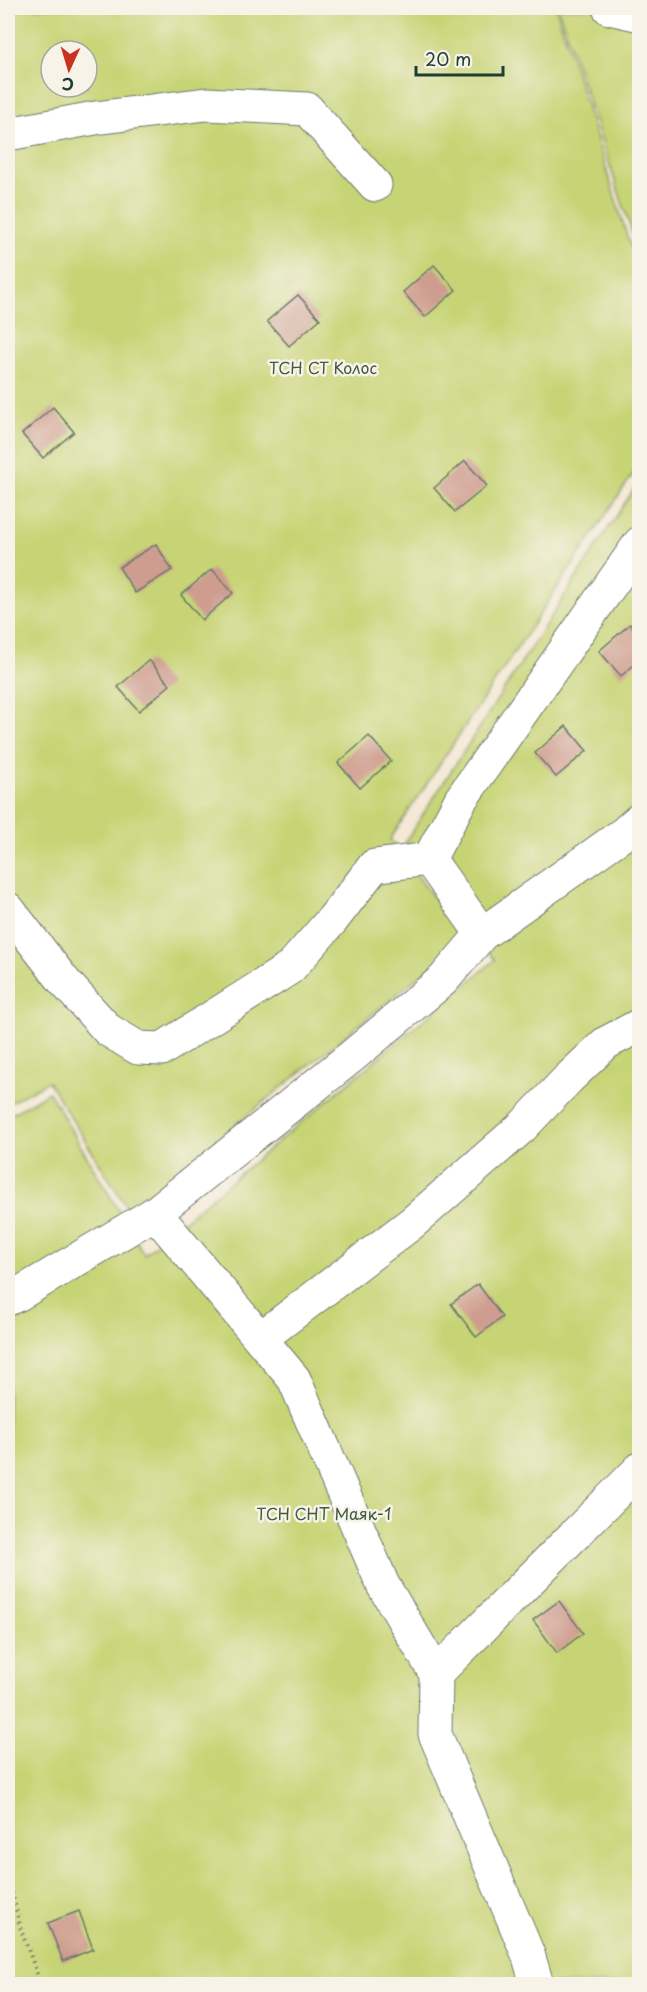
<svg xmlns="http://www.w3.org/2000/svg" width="647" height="1992" font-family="'Playpen Sans',sans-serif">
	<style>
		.green { fill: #c7d475; stroke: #738854; stroke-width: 1.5; fill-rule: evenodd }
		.building { fill: #ce9d8f }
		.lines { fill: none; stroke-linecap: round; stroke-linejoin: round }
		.minor-casing { stroke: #6a796c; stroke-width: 35 }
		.path { stroke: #6a796c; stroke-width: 4; stroke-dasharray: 1.5 4.5; stroke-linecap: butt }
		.minor { stroke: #fff; stroke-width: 33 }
		.labels { text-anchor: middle; stroke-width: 5; stroke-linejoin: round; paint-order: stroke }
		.park-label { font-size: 16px; fill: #415b41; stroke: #f7f3e8 }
	</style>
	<rect width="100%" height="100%" fill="#f7f3e8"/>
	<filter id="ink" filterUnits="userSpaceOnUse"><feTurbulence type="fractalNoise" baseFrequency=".0167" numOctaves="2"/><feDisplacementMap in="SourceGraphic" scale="12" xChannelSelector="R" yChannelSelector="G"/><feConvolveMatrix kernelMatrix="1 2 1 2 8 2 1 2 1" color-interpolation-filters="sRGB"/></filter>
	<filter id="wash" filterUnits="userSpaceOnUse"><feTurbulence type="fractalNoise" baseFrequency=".008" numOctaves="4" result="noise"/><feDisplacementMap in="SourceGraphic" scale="24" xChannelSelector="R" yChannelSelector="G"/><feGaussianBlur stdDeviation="1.35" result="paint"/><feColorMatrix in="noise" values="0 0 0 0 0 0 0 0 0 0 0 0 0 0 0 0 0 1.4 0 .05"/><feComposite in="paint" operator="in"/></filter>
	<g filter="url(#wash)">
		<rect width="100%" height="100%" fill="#f5e8d4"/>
		<!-- green -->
		<g class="green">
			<path d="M8,8h548l83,266v191l-249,374 75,100 -336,272 -81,-130 -40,23zM51,51h36v36h-36z"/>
			<path d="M558,8h81v246z"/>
			<path d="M639,481v1503h-631v-868l41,-24 95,162 351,-294 -90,-118z"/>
		</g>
		<g id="blocks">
			<!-- building -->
			<g class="building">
				<path d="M434,265l22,25 -31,27 -22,-25z"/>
				<path d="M298,295l22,24 -31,27 -22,-25z"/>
				<path d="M53,407l21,25 -31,26 -21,-24z"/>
				<path d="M465,461l22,25 -32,26 -21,-24z"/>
				<path d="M156,544l16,26 -37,23 -16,-26z"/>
				<path d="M212,569l21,24 -31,27 -21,-25z"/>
				<path d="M630,624l10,11v25l-19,16 -22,-25z"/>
				<path d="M149,660l21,25 -31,26 -21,-24z"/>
				<path d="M566,726l21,25 -31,26 -21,-24z"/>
				<path d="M369,736l22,25 -31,27 -22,-25z"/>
				<path d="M478,1284l24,33 -26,20 -25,-33z"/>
				<path d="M559,1601l24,32 -26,20 -24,-33z"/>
				<path d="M79,1911l14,38 -30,12 -15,-38z"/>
			</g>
		</g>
	</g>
	<g filter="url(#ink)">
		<use href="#blocks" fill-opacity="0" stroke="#6a796c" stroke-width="1.5"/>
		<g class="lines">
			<defs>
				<g id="minor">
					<path d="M609,8l31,7"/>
					<path d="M8,134l87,-16 111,-14 101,5 68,76"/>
					<path d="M429,859l53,75"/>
					<path d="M8,909l55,71 45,50 30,18 24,1 128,-81 43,-49 41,-53 55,-7 32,-60 179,-256"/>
					<path d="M155,1213l139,166 89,206 53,89 -1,60 93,220 9,30"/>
					<path d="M8,1299l11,-5 136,-81 196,-156 92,-77 39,-46 141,-100 17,-15"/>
					<path d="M261,1338l151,-115 110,-96 47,-49 37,-35 34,-18"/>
					<path d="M436,1674l204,-205"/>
				</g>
			</defs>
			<!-- minor casing -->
			<use href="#minor" class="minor-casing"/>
			<!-- path -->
			<path class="path" d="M8,1875l13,55 20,54"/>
			<!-- minor -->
			<use href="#minor" class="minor"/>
		</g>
	</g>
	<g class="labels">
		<!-- park labels -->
		<g class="park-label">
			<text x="323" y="374">ТСН СТ Колос</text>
			<text x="324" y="1520">ТСН СНТ Маяк-1</text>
		</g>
	</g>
	<!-- margin -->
	<rect width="647" height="1992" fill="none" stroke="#f7f3e8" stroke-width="30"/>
	<!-- north arrow -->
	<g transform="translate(69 69) rotate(184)"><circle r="28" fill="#f7f3e8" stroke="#a1aaa0" stroke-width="1.5"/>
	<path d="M0-4.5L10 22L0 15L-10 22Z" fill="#c8321e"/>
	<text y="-9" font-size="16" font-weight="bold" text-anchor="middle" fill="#1f3d34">С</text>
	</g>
	<!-- scale -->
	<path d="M416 66v9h87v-9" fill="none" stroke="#1f3d34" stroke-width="3"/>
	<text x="425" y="66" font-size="18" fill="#1f3d34" stroke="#f7f3e8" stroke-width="4.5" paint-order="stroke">20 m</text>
</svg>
